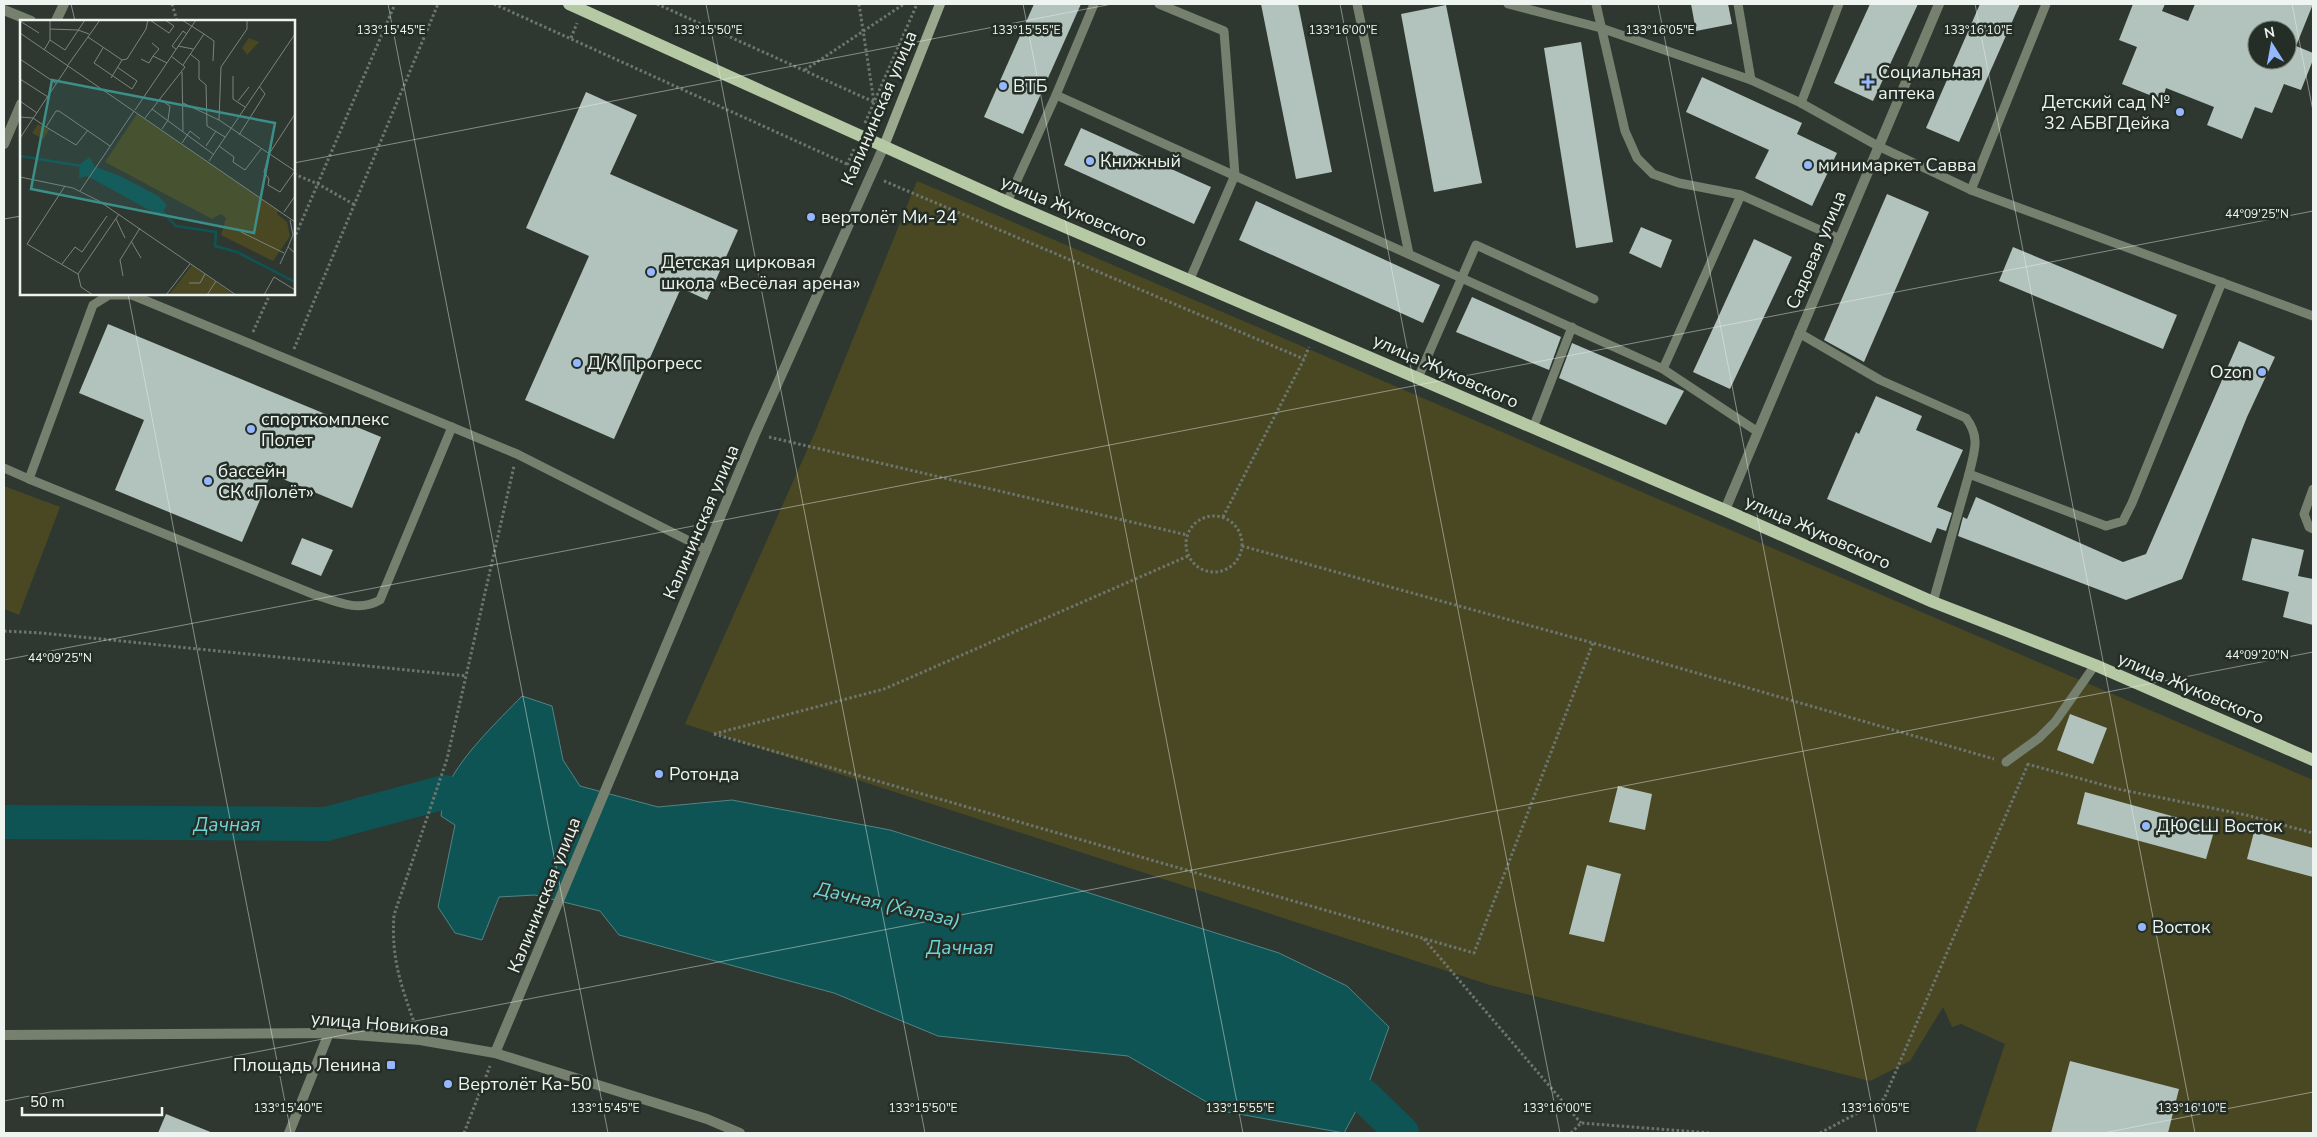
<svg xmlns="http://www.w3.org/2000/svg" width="2317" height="1137" font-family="'Nunito Sans',sans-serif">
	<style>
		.green { fill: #494823 }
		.water { fill: #0f5455; stroke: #528484 }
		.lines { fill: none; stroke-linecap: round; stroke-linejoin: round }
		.river { stroke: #0f5455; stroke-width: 34 }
		.building { fill: #b2c2bd; fill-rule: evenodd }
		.path { stroke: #6c756f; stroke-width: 3; stroke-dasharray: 2.5 2.5; stroke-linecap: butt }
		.service { stroke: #76806e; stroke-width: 9 }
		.minor { stroke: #76806e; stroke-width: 10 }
		.tertiary { stroke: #76806e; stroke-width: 10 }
		.secondary { stroke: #9aa98d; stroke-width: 10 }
		.primary { stroke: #b6c9a5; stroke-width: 12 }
		.ticks { fill: none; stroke: #eef5f0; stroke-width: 1; stroke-opacity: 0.45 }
		.poi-dot { fill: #94b7fd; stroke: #242e27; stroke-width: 2 }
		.labels { text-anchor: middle; stroke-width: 5; stroke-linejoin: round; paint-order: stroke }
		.poi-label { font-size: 18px; fill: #eef5f0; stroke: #242e27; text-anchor: start }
		.street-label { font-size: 18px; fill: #eef5f0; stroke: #242e27 }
		.water-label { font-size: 19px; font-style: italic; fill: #71d5d7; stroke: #242e27 }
		.inset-river { fill: none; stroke: #0f5455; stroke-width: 2.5 }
		.inset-road { fill: none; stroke: #7b847d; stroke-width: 1 }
		.view { fill: #3c8f88; fill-opacity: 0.15; stroke: #3c8f88; stroke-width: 2.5 }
		.inset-edge { fill: none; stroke: #eef5f0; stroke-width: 2.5 }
		.ticks-label { font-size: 12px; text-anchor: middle; fill: #eef5f0; stroke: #242e27; stroke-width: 5; stroke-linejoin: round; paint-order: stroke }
	</style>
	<rect width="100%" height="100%" fill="#2e3831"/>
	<!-- green -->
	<g class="green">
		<path d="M917,181l1396,599v353h-338l30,-89 -44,-20 -9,3 -9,-20 -33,54 -40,20 -380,-96 -805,-261 131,-294z"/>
		<path d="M4,486l56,21 -41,108 -15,-6z"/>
	</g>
	<!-- water -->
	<path class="water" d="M522,696l30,10 11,54 17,26 78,21 74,-7 158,30 389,123 68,33 42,41 -25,69 -20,37 -122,-22 -94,-55 -190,-20 -104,-43 -215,-58 -19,-24 -65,-16 -36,2 -17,43 -27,-7 -17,-26 17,-82 -14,-9c1,-8 2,-16 4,-23 10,-32 54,-73 77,-97z"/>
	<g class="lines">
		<!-- river -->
		<g class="river">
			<path d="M4,822l322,2 119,-32 42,17"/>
			<path d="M1318,1087l46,9 38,37"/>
		</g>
	</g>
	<!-- building -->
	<g class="building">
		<path d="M1034,4h47l-58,130 -39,-17z"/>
		<path d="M1261,4h37l34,168 -36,7z"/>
		<path d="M1691,4h37l4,20 -36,7z"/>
		<path d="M1870,4h48l-45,97 -39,-18z"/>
		<path d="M1980,4h40l-61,138 -33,-14z"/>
		<path d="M2133,4h32l-3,7 26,10 7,-17h118l-17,42 17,7v7l-12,30 -17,-6 -12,29 -17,-6 -13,32 -35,-14 7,-18 -48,-19 -4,12 -40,-16 15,-37 -18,-7zM2257,30h30v30h-30z"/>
		<path d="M1446,5l36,178 -48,9 -33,-178z"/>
		<path d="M1581,42l32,200 -37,6 -32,-200z"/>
		<path d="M1702,77l100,46 -5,11 40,19 -25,53 -57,-28 14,-28 -83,-38z"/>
		<path d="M586,92l51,23 -27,59 128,56 -31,70 -26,-12 -67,151 -89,-39 64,-144 -63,-28z"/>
		<path d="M1081,128l130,59 -17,37 -130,-59z"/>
		<path d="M1887,194l42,18 -65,150 -40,-22z"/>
		<path d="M1256,201l184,84 -17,38 -184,-83z"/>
		<path d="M1641,227l31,13 -11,28 -32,-15z"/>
		<path d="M1754,239l38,18 -62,132 -37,-17z"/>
		<path d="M2013,247l164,68 -14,34 -164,-68z"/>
		<path d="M1472,297l89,40 -12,33 -93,-38z"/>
		<path d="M108,324l273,113 -29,71 -81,-34 -29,68 -127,-52 29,-70 -65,-27z"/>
		<path d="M2239,341l36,16 -28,60 -65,162 -56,21 -168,-64 5,-19 4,2 9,-22 147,65 23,-8z"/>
		<path d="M1572,343l112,48 -18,34 -107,-47z"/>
		<path d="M1876,396l46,20 -6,14 47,20 -26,57 15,6 -6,18 -9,-3 -6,15 -104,-44 29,-67 3,2z"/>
		<path d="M302,538l31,12 -12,26 -30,-12z"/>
		<path d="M2252,538l52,12 -6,26 15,3v46l-30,-8 6,-25 -47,-12z"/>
		<path d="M2070,714l37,14 -14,36 -36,-14z"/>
		<path d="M1618,786l34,8 -7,36 -36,-8z"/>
		<path d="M2085,792l130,36 -9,31 -129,-35z"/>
		<path d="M2254,832l59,16v29l-66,-18z"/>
		<path d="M1587,865l34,9 -17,68 -35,-8z"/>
		<path d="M2070,1061l109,28 -11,44h-117z"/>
		<path d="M166,1114l47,19h-55z"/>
	</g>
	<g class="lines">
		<!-- path -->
		<g class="path">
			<path d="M172,4l5,17"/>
			<path d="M494,4l366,166"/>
			<path d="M657,4l228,103"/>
			<path d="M859,4l15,98"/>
			<path d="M571,38l6,-15"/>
			<path d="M805,70l99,-66"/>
			<path d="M865,123l52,-119"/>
			<path d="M847,165l7,-16"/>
			<path d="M294,174l24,10 37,21"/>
			<path d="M884,181l420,178"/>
			<path d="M294,239l101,-235"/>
			<path d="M253,332l17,-38"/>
			<path d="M294,349l144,-345"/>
			<path d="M769,437l418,98"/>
			<circle cx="1214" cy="544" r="28"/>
			<path d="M1223,517l81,-158 5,-12"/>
			<path d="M1242,546l351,97 401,116"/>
			<path d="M4,631l37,2 425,43"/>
			<path d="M714,734l760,219 119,-310"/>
			<path d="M714,734l170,-45 304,-133"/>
			<path d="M2027,764l91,25 128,26 67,18"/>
			<path d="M1424,939l157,184"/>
			<path d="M415,1025c-14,-40 -24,-66 -21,-110l53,-156 67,-293"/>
			<path d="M464,1133l26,-67"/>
			<path d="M1571,1133l10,-10 129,10"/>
			<path d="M1820,1133l64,-34 144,-335"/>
		</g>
		<!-- service -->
		<g class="service">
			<path d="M1159,4l65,27 11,144 -45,104"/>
			<path d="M1357,4l52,250"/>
			<path d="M1508,4l93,24 150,52 50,23 77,43 93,44 342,126"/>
			<path d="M1596,4l29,127 12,27 16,16 26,9 62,12 97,43"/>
			<path d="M1738,4l13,76"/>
			<path d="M1056,95l607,274 95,63"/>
			<path d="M1801,103l38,-99"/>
			<path d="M1971,190l75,-186"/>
			<path d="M1007,202l49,-107 38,-91"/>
			<path d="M1799,333l81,47 86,38c15,20 8,34 3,56l137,52 17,-5 9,-18 90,-221"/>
			<path d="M1663,369l78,-174"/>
			<path d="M1418,378l58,-133 118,54"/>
			<path d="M1533,428l39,-101"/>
			<path d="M4,468l25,11 64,-174 16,-10h23l385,159 190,96"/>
			<path d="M29,479l284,115c22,7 45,19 67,6l72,-173"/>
			<path d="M2313,489l-9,25 5,13 4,2"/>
			<path d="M1933,602l36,-128"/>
			<path d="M2006,762l33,-24 16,-16 40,-57"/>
		</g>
		<!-- minor -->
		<g class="minor">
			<path d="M4,10l27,11"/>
			<path d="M1725,510l214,-506"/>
			<path d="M4,1035l325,-2 91,7 75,13 212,66 33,14"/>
			<path d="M289,1133l40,-100"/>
		</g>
		<!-- tertiary -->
		<g class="tertiary">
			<path d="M56,21l8,-17"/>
			<path d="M4,144l17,-40"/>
			<path d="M495,1053l260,-619 129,-288"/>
		</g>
		<!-- secondary -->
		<path class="secondary" d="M884,146l56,-142"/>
		<!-- primary -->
		<path class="primary" d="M569,4l438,198 718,308 208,92 162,63 218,95"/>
	</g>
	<!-- ticks -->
	<path class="ticks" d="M71,4l4,17M388,4l220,1129M706,4l219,1129M1023,4l220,1129M1340,4l220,1129M1658,4l219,1129M1975,4l220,1129M2292,4l21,107M294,163l818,-159M4,219l17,-3M128,294l163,839M4,660l2309,-449M4,1101l2309,-449M2103,1133l210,-41"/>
	<!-- markers -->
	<g class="poi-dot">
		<path d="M1865.5 74.5h5v5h5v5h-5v5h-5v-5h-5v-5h5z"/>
		<circle cx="1003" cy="86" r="5"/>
		<circle cx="2180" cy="112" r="5"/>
		<circle cx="1090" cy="161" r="5"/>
		<circle cx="1808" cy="165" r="5"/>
		<circle cx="811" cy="217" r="5"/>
		<circle cx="651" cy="272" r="5"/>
		<circle cx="577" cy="363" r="5"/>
		<circle cx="2262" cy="372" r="5"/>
		<circle cx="251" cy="429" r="5"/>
		<circle cx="208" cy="481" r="5"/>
		<circle cx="659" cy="774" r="5"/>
		<circle cx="2146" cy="826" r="5"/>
		<circle cx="2142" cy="927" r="5"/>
		<rect x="386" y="1060" width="10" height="10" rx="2.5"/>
		<circle cx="448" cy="1084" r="5"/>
	</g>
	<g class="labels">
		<!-- poi labels -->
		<g class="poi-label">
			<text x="1878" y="78">Социальная<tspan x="1878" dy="21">аптека</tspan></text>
			<text x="1013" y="92">ВТБ</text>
			<text x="2170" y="108" text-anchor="end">Детский сад №<tspan x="2170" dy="21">32 АБВГДейка</tspan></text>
			<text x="1100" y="167">Книжный</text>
			<text x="1818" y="171">минимаркет Савва</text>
			<text x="821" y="223">вертолёт Ми-24</text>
			<text x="661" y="268">Детская цирковая<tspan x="661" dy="21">школа «Весёлая арена»</tspan></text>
			<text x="587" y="369">Д/К Прогресс</text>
			<text x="2252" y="378" text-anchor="end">Ozon</text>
			<text x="261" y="425">спорткомплекс<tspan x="261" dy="21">Полет</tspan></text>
			<text x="218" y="477">бассейн<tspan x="218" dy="21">СК «Полёт»</tspan></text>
			<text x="669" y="780">Ротонда</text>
			<text x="2156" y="832">ДЮСШ Восток</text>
			<text x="2152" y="933">Восток</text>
			<text x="381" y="1071" text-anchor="end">Площадь Ленина</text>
			<text x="458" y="1090">Вертолёт Ка-50</text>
		</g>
		<!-- street labels -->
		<g class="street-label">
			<text transform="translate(879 108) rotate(-67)" y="6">Калининская улица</text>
			<text transform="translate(1074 211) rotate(23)" y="6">улица Жуковского</text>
			<text transform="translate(1816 250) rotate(-67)" y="6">Садовая улица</text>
			<text transform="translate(1446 371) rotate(24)" y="6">улица Жуковского</text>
			<text transform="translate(701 522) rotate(-67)" y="6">Калининская улица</text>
			<text transform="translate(1818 532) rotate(24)" y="6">улица Жуковского</text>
			<text transform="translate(2191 688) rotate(23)" y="6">улица Жуковского</text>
			<text transform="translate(544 895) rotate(-68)" y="6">Калининская улица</text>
			<text transform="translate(380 1024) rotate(5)" y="6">улица Новикова</text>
		</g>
		<!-- water labels -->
		<g class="water-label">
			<text x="227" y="831">Дачная</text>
			<text transform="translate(888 904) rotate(13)" y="7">Дачная (Халаза)</text>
			<text x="960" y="954">Дачная</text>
		</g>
	</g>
	<!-- overview -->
	<g transform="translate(20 20)">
		<rect width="275" height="275" fill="#2e3831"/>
		<path d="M229,18l10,4 -12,13 -5,-7zM117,94l141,96 -1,4 10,8 3,14 -17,25 -52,-26 5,-17 -5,-4 -9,5 -107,-57zM18,104l11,6 -6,9 -11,-6zM172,245l42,30h-65z" fill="#494823"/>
		<path d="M70,137l4,9 28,11 36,19 9,9 -4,6 -3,3 -11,-4 -62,-34 -8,2 1,-14z" fill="#0f5455"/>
		<path class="inset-river" d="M0,136l62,10M141,190l15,16 40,6 -1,14 22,6 58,30"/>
		<path class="inset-road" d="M30,0v9l28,1 11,4M130,0l19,13 5,-7 -9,-6M162,0l22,14 -21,31M0,1l19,12M0,13l275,189M184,14l10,7 -1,20M68,17l34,23 5,-1 19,-30 2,-9M30,20l15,10 20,-30M132,23l7,6 -6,7 14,7M158,26l15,3M83,28l-9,15 38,26 5,-8 -20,-14M156,29l-4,-3 11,-15 4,3M24,30l6,-10v-11M170,34l9,7v18l7,6 1,41 18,11M0,39l37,25M121,39l8,4 4,-7M48,45l32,-45M162,52l1,59M213,56v23l12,8M91,58l11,-18M0,59l28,18M139,79l11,7 -2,14 -6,9M0,81l17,12M218,81l11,-14M163,83l36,17 76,51M132,89l61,45M115,90l61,-90M0,97l13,1 13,9 10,-16h3l51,35M125,98l40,-51 -14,-11M199,100l2,-53 26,-38v-9M26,107l30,18 12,-15M219,115l26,-41 -6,-8M0,118l48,-72M162,123l8,-12 10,8M186,126l10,-15M199,126l15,11 -1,5 12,8 16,-21M189,141l86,-127M275,151l-15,21 -12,-7 1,-6 -5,-7 5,-18 26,-40M0,157l53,11 26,13 137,94M45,166l-38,58 51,30M60,171l54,-80M264,192l11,-16M96,199l9,19M270,200l3,15 -5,12 7,6M221,212l43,21M111,221l10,17M42,244l13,-17 7,5 25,-36M260,244l8,-17M58,254l41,-60M58,254l3,13 12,8M103,256l-3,-16 20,-32M169,263h11l5,-9M146,275l24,-31M187,275l9,-14M244,275l10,-18 21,13"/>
		<path class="view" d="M32,60l223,43 -21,110 -223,-44z"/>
		<rect width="275" height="275" class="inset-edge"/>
	</g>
	<g class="ticks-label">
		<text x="391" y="34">133°15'45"E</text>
		<text x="708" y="34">133°15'50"E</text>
		<text x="1026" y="34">133°15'55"E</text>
		<text x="1343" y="34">133°16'00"E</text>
		<text x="1660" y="34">133°16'05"E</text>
		<text x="1978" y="34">133°16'10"E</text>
		<text x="2257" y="218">44°09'25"N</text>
		<text x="2257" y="659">44°09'20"N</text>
		<text x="60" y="662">44°09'25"N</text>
		<text x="288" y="1112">133°15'40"E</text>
		<text x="605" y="1112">133°15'45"E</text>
		<text x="923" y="1112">133°15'50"E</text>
		<text x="1240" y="1112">133°15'55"E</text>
		<text x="1557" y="1112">133°16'00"E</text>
		<text x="1875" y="1112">133°16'05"E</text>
		<text x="2192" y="1112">133°16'10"E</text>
	</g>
	<!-- border -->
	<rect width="2317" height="1137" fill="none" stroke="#eef5f0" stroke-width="10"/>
	<!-- north arrow -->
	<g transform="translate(2272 45) rotate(349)"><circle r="24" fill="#242e27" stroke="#757e77"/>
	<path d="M0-4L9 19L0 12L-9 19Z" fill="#94b7fd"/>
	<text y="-8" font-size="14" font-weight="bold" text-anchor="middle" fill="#eef5f0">N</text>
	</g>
	<!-- scale -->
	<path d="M22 1107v8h140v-8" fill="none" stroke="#eef5f0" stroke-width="2.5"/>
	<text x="30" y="1107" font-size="15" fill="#eef5f0" stroke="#242e27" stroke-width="4" paint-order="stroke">50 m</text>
</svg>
